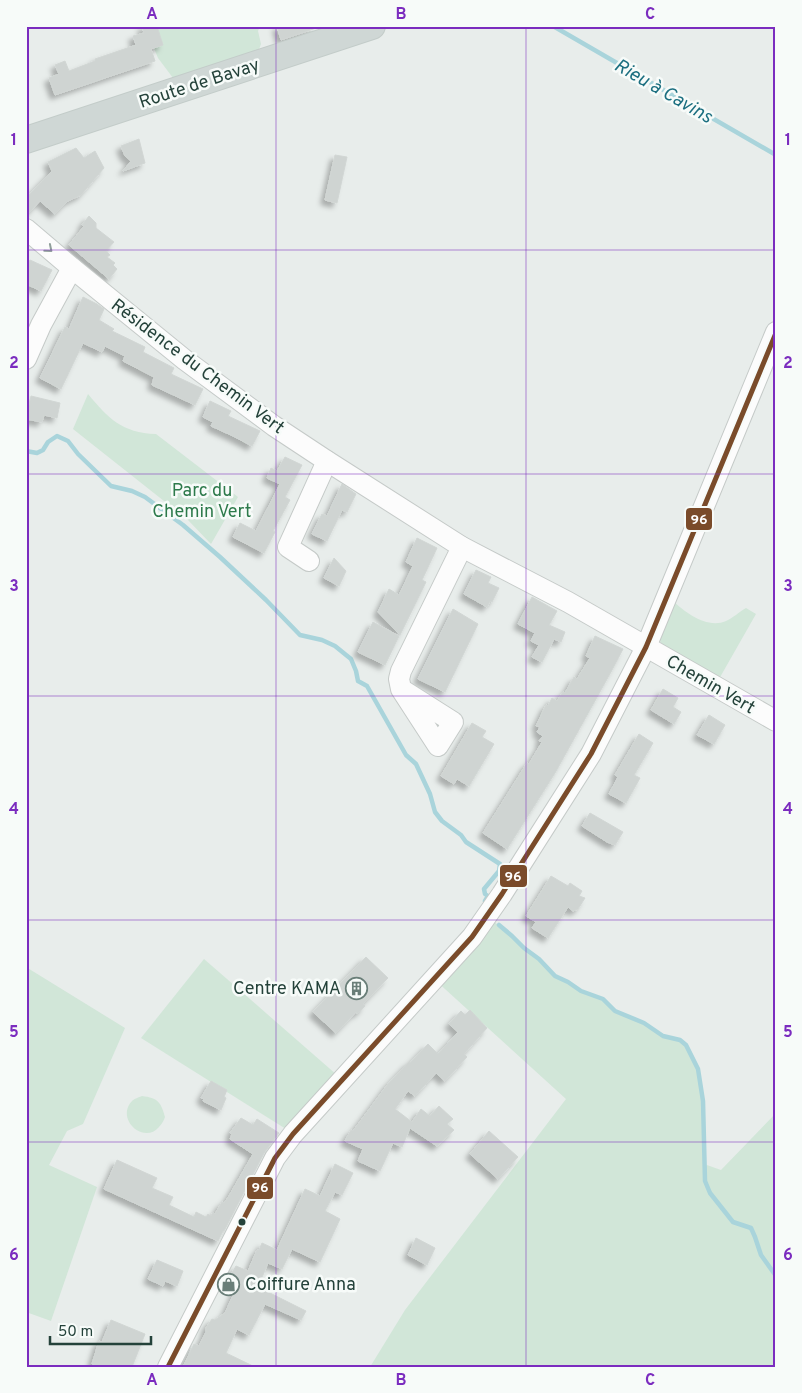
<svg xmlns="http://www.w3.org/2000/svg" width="802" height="1393" font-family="Overpass,sans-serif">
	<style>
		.green { fill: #d1e6d8 }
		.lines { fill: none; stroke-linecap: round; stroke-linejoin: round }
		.stream { stroke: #a9d4db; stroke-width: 4.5 }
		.building { fill: #cfd4d2; stroke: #d1d6d4; filter: url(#shadow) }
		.minor-casing { stroke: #c5cac8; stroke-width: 22 }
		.major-casing { stroke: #c3ccc9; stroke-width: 28 }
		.minor { stroke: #fcfcfc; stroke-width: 20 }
		.major { stroke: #cfd7d5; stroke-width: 26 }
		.bus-1-casing { stroke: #f7fbf9; stroke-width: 9 }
		.bus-1 { stroke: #7a4b2a; stroke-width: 5 }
		.oneway { stroke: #909f9b }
		.grid { fill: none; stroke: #7b2cbf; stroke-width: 1; stroke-opacity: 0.55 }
		.bus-dot { fill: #24423a; stroke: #f7fbf9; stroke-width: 2 }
		.labels { text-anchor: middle; stroke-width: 5; stroke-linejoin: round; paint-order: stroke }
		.street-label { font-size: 18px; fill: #24423a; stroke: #f7fbf9 }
		.park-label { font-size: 18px; fill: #2d7a4b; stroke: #f7fbf9 }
		.poi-label { font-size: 18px; fill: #24423a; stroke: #f7fbf9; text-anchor: end }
		.water-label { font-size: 19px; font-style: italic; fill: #1c6f80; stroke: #f7fbf9 }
		.line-badge { stroke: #f7fbf9; stroke-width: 2 }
		.badge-label { font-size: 14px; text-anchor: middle; font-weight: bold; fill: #fff }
		.neatline { fill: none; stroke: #7b2cbf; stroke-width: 2 }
		.grid-label { font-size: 16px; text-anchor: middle; font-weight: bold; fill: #7b2cbf }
	</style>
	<defs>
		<filter id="shadow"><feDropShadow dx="-4.5" dy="4.5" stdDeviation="2.5" flood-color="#0004"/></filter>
	</defs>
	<rect width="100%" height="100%" fill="#e8edeb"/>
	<!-- green -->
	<g class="green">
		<path d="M145,26h115l-2,5 3,13 -3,8 -85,26 -15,-20z"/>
		<path d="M88,394c20,24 34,39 68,40l82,63 -27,47 -23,-24 -115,-91z"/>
		<path d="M673,601c13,12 34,28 53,20 7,-3 13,-9 20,-13l10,6 -37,65 -56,-33 -3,-5 -1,-5z"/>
		<path d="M487,916l25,20 12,12 15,11 16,17 13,6 13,9 22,8 12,12 29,12 19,13 17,4 6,5 12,24 5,32 1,63 17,6 55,-57v254h-406l35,-57 161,-211 -132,-120z"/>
		<path d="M204,959l133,116 -51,54 -145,-91z"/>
		<path d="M26,967l99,61 -42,96 -16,7 -18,34 48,22 -46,134 -25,-9z"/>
		<path d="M142,1096c16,2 19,6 23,21 -1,3 -3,7 -6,10 -15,18 -44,-8 -27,-26 2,-2 7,-4 10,-5z"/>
	</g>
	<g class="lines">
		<!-- stream -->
		<g class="stream">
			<path d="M553,26l223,129"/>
			<path d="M26,451l11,2 6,-3 5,-8 9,-6 11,5 10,13 33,32 21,5 13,6 38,28 37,32 46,43 34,35 22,5 13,6 16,13 5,12 2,10 9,5 39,69 10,9 14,30 5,18 7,9 19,14 5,7 34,22 -1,7 -15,18 1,5 3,2 -3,5"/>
			<path d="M499,925l13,11 12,12 15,11 16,17 13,6 13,9 22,8 12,12 29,12 19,13 17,4 6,5 12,24 5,32 2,80 5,12 23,29 18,6 4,9 6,18 15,21"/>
		</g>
	</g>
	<!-- building -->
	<g class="building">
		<path d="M142,26h15l6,19 -12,4 4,12 -100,34 -6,-17 10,-4 -4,-9 10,-4 4,10 26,-10v-2l41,-14 -3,-9 11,-3z"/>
		<path d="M277,26h39v2l-35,12z"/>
		<path d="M139,139l6,24 -22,8 8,-10 -6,-5 -4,-10z"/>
		<path d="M76,148l8,10 11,-7 9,17 -23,27 -13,6 -13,13 -15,-13 -14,15v-18l26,-27 -4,-9z"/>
		<path d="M335,155l12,2 -10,46 -12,-3z"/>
		<path d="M89,216l7,7v5l18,14 -8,9 4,4 -3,2 8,6 -2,2 4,4 -8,10 -40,-34 15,-19 -2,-1z"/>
		<path d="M30,260l22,10 -11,21 -15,-7v-18z"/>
		<path d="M83,297l14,7 7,5 -5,11 15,9 -2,2 33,16 -2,5 31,16 -3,6 32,15 -8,16 -43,-20 2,-8 -31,-16 2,-5 -20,-10 -3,6 -19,-9 -22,46 -21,-11 25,-51 4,2z"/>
		<path d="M31,396l29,7 -3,15 -13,-3 -2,7 -16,-3z"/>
		<path d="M210,401l21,10 -3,5 32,15 -8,15 -19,-10 -22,-10 2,-4 -10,-5z"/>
		<path d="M285,457l17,8 -17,32 5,3 -17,31 2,1 -11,21 -31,-16 7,-14 16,8 24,-47 -13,-6 4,-10 6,3z"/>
		<path d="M342,484l14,10 -9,18 -5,-2 -15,31 -15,-7 10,-20 5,2z"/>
		<path d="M417,538l20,10 -15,32 4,2 -26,53 -22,-23 11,-23 10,6 14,-29 -7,-4z"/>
		<path d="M334,558l12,13 -7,15 -15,-8z"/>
		<path d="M476,570l15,7 -3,6 11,5 -7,14 -2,-1 -3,6 -23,-13z"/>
		<path d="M532,597l25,14 -8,14 16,7 -4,10 -7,-3 -12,23 -10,-5 7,-12 -8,-4 4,-8 -17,-9z"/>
		<path d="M453,609l25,15 -33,68 -27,-13z"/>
		<path d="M373,622l26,14 -14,29 -27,-13z"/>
		<path d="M595,636l28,13 -11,21 -57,103 -48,76 -24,-16 44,-70 2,1 13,-22 -3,-1 4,-5 -6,-4 3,-5 -4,-1 10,-21 2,1 4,-8 5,3 6,-9 2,1 9,-16 3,2 13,-21 -4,-2z"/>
		<path d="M663,689l15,9 -5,9 8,5 -7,12 -23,-14z"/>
		<path d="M709,715l16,10 -11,19 -17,-9z"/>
		<path d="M472,723l14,8 -4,6 12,7 -25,42 -12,-7 -3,5 -13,-8z"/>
		<path d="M639,734l14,9 -19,32 6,3 -14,25 -17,-9 9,-17 -3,-2z"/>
		<path d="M590,813l33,19 -8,13 -8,-3 -25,-16z"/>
		<path d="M551,876l17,10 2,-3 12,8 -3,5 6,2 -7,11 -5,2 -5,-4 -20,31 -16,-10 4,-6 -10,-6z"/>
		<path d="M366,957l22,21 -25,26 2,2 -8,8 -1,-2 -20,21 -23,-21z"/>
		<path d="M470,1010l17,18 -23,26 3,3 -22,24 -9,-8 -21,23 -7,-5 -13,18 17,13 9,-13 9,7 9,-10 14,13 -6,5 7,6 -17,16 -27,-18 -8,19 -9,-4 -13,28 -22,-10 5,-12 -18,-8 6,-11 2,1 35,-47 21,-22 1,1 18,-19 10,10 20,-22 -9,-8 12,-13 4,4z"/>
		<path d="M211,1081l16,9 -3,7 2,1 -5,12 -18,-9 1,-2 -3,-1z"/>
		<path d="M241,1118l12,7 4,-6 22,14 -15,20 -40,78h-1l-5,10 -114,-52 13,-29 40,18 -5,10 21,9 -4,8 25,12 2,-5 10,5 2,-3 3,2 2,-4 2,2 7,-12 2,1 5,-7 24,-42 -23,-15 2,-5 -2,-1z"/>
		<path d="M489,1131l29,26 -20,22 -28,-25z"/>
		<path d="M335,1164l18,9 -11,22 -7,-3 -10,19 15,8 -20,43 -28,-13 -10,20 -14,-6 -8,19 9,5 -3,4 40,20 -5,9 -36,-16 -16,31 -12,-6 -11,24 29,14h-72l11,-23 5,2 7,-14v-4l6,-9 3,1 10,-7 15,-33 -10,-4 6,-10 12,5 9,-21h2l3,-7 15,7 28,-61 15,7z"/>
		<path d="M416,1238l19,10 -8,17 -19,-10z"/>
		<path d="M157,1260l26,11 -6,15 -12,-5 -2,5 -15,-7z"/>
		<path d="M111,1320l34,14 -13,33h-31l-9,-3 7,-23 3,1z"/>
	</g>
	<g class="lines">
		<defs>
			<g id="minor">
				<path d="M26,229l46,39 113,92 89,66 53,35 135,86 106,55 208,119"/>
				<path d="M26,359l15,-34 31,-57"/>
				<path d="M309,561l-21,-14 39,-86"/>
				<path d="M401,689l52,33 -15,24 -37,-57 -2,-10 2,-8 61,-124"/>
				<path d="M168,1367l107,-209 18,-24 179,-197 30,-43 89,-140 55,-107 130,-315"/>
			</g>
			<path id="major" d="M26,140l346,-114"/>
		</defs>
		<!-- minor casing -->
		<use href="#minor" class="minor-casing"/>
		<!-- major casing -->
		<use href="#major" class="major-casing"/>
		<!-- minor -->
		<use href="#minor" class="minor"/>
		<!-- major -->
		<use href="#major" class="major"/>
		<defs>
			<path id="bus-1" d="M168,1367l107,-209 18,-24 179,-197 30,-43 89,-140 55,-107 130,-314"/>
		</defs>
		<!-- bus-1 casing -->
		<use href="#bus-1" class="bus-1-casing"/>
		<!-- bus-1 -->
		<use href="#bus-1" class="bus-1"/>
	</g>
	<!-- one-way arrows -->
	<defs><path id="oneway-chevron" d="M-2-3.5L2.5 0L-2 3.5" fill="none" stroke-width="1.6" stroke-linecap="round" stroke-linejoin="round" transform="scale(1.25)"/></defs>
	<use class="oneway" href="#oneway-chevron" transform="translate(49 249) rotate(40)"/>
	<!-- grid -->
	<path class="grid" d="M276,26v1341M526,26v1341M26,250h750M26,474h750M26,696h750M26,920h750M26,1142h750"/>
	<!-- icons -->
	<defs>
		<symbol id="building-ring" viewBox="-11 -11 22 22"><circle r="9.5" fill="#f7fbf9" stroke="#697e78" stroke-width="1.5"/><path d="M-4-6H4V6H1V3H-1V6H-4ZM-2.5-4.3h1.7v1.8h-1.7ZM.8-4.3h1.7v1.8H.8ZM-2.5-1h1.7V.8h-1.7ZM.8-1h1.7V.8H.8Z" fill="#697e78"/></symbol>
		<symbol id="shop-ring" viewBox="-11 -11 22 22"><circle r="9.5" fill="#f7fbf9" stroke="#697e78" stroke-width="1.5"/><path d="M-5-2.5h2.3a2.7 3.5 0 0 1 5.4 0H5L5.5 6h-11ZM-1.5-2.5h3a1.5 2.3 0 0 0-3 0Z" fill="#697e78"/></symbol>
	</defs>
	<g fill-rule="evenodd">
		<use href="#building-ring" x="344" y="976" width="25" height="25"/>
		<use href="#shop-ring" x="216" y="1272" width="25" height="25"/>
	</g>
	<!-- markers -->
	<circle class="bus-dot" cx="242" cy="1222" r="4.5"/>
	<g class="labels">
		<!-- street labels -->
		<g class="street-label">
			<text transform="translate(199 83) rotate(-18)" y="6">Route de Bavay</text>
			<text transform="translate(198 366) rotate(37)" y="6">Résidence du Chemin Vert</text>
			<text transform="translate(711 684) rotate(30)" y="6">Chemin Vert</text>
		</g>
		<!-- park labels -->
		<g class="park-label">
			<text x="202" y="496">Parc du<tspan x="202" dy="21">Chemin Vert</tspan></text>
		</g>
		<!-- poi labels -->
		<g class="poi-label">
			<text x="341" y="994">Centre KAMA</text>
			<text x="245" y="1290" text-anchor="start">Coiffure Anna</text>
		</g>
		<!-- water labels -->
		<g class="water-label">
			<text transform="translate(664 90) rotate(30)" y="7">Rieu à Cavins</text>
		</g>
	</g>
	<g class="line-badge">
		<rect x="685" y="507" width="28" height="24" rx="5" fill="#7a4b2a"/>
		<rect x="499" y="864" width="29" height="24" rx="5" fill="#7a4b2a"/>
		<rect x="246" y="1176" width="28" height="24" rx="5" fill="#7a4b2a"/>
	</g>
	<g class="badge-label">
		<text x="699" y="524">96</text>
		<text x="513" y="881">96</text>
		<text x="260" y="1192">96</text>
	</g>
	<!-- border -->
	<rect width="802" height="1393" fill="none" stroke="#f7fbf9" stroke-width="55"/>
	<!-- scale -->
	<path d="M50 1336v8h101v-8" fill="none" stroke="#24423a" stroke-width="2.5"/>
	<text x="58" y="1336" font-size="15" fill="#24423a" stroke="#f7fbf9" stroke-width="4" paint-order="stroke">50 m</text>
	<rect x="28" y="28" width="746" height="1338" class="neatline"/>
	<g class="grid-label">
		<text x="152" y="19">A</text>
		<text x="401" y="19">B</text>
		<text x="650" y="19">C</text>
		<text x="14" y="145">1</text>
		<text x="788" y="145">1</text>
		<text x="14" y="368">2</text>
		<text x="788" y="368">2</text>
		<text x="14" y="591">3</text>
		<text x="788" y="591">3</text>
		<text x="14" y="814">4</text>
		<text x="788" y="814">4</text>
		<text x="14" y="1037">5</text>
		<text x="788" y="1037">5</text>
		<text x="14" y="1260">6</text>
		<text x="788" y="1260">6</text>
		<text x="152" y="1385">A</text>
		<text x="401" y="1385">B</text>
		<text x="650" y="1385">C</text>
	</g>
</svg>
